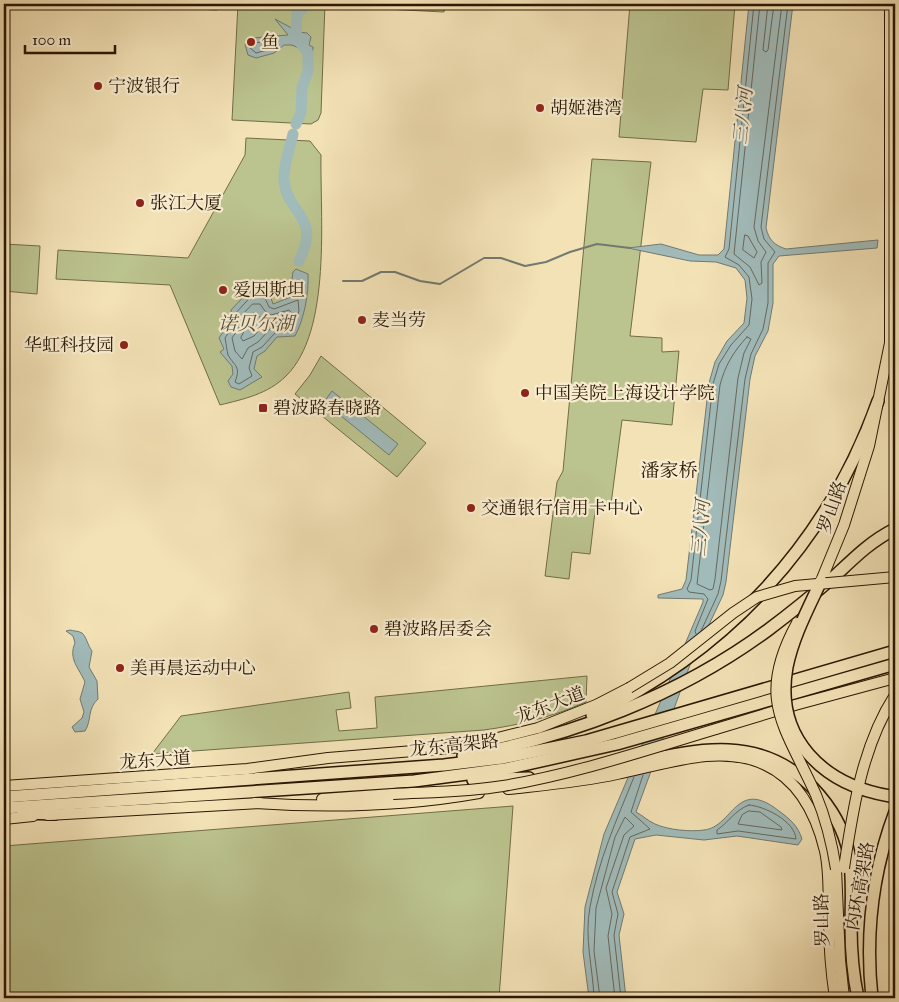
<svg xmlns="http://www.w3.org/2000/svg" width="899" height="1002" font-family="'IM FELL Great Primer','Noto Serif SC',serif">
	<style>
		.green { fill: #bbc38e; stroke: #726c47 }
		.water { fill: #a1bbba; stroke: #717970 }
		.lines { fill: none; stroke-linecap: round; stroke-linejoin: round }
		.shore { stroke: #66685d; stroke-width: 1 }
		.stream { stroke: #717970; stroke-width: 2 }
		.river { stroke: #a1bbba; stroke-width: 11 }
		.primary-casing { stroke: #2a1600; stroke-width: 12 }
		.trunk-casing { stroke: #2a1600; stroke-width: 14 }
		.primary { stroke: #f3e2b6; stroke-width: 10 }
		.trunk { stroke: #f3e2b6; stroke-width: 11 }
		.primary-bridge-casing { stroke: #2a1600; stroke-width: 12; stroke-linecap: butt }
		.trunk-bridge-casing { stroke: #2a1600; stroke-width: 14; stroke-linecap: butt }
		.primary-bridge { stroke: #f3e2b6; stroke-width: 10 }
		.trunk-bridge { stroke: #f3e2b6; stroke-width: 11 }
		.poi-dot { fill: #8f2418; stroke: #f7ecd0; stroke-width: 2 }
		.labels { text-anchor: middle; stroke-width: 4.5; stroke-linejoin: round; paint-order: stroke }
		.poi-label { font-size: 18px; fill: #2a1600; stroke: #f7ecd0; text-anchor: start }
		.street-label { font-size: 18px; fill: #2a1600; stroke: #f7ecd0 }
		.water-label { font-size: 19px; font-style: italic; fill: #545041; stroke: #f7ecd0 }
		.neighbourhood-label { font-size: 19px; fill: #2a1600; stroke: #f7ecd0 }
	</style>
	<rect width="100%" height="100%" fill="#f3e2b6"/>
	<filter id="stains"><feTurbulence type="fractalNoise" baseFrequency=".004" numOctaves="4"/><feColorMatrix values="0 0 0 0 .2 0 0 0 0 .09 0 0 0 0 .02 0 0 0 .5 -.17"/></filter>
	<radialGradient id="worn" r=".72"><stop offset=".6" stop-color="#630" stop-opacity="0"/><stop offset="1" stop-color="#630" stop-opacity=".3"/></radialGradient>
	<!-- green -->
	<g class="green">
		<path d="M89,4h129l-1,6z"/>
		<path d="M238,4h87l-4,109 -3,7 -7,4 -79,-4z"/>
		<path d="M345,4h100l-1,8 -99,-5z"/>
		<path d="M630,4h105l-7,86 -25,-1 -7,53 -77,-5z"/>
		<path d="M246,138l64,3 11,14c-1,61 11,176 -35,221 -18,18 -42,23 -66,29l-50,-120 -114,-6 2,-29 130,8 57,-103z"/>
		<path d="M592,159l59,3 -21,174 32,2v14l17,-1 -7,74 -50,-5 -11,84 -15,-1 -6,51 -18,-2 -3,27 -24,-3 12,-94 6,-11z"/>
		<path d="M4,244l36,2 -3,48 -33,-3z"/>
		<path d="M321,356l105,87 -29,34 -102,-83 15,-19z"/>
		<path d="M587,676l-1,26c-34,15 -66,23 -102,28l-332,24 29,-38 168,-24 2,16 -15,2 3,21 38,-3 -2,-31z"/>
		<path d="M513,806l-14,192h-495v-152z"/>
	</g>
	<!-- water -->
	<g class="water">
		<path d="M749,4h44l-27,224c3,12 8,17 20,21l92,-9 -1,8 -98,8 -6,8v39l-5,28 -13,25 -5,23 -24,203 -3,13 -33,70 -54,147c6,3 12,9 19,12 13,6 36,8 49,6 29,-3 32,-53 75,-19 11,8 19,15 23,28l-4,6 -61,-9 -33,4 -48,-5 -21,4 -18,53 7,22 -5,21 7,63h-37l-6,-46 2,-45 19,-73 99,-232v-3l-45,-1v-3l24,-6 4,-9 23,-197 6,-21 12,-21 17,-18 3,-25 -2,-18 -9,-12 -20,-6 -26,-1 -62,-13 33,-4 38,11h19l6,-6z"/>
		<path d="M275,19l24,13 8,1 4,4 -2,8 4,2 -1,13 -6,-1 -5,-10 -9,-4h-8l-10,8 -18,5 -8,-3 -3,-11 8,-6 35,-3z"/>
		<path d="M296,269l12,5c1,20 -4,45 -13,62l-18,1 -12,14 -8,5 -3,13 8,8 -22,13 -9,-3 -3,-6 5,-7 -1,-8 -12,-14 4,-3 -5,-11 13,-19 -1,-9 17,-18h21l4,12 28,-11v-6l-9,-8 1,-7z"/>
		<path d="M332,391l66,53 -9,11 -65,-53z"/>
		<path d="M70,630c3,1 9,1 12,3 4,3 6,13 10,18l-3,16 8,14 1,18c-11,10 -6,21 -13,32l-10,1 -3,-5 10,-9 2,-6 -4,-13 5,-17c-6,-14 -17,-23 -10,-39l-2,-7 -7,-5z"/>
	</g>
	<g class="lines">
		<!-- shore -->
		<g class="shore">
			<path d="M760,4l-26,250 16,13 9,18 3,-2 -1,-21 5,-10 -8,-11 -4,-14 28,-223"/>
			<path d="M768,4l-5,46 3,2 2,-2 6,-46"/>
			<path d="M272,41l2,3 -3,5 -15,4 -6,-5 5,-5z"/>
			<path d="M745,235l3,1 9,16 -3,6 -11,-8z"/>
			<path d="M251,297l14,1 4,9 5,2 24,-9 1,11 -7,20 -17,2 -13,14 -9,5 -4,16 3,8 -13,8 -4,-2c6,-16 0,-15 -7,-27 -1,-4 -2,-12 -3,-17l11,-17 1,-9z"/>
			<path d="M253,304h7l5,7 6,4 18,-5 3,3 -4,12 -17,3 -13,14 -10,6 -6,11 -7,-8 -3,-13 9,-13 2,-11z"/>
			<path d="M254,313l3,1 8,9 -11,13 -11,5 -2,-3z"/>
			<path d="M747,337l4,2 -7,14 -6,25 -23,201 -2,10 -3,1 -13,-6 23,-199c5,-19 13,-33 27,-48z"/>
			<path d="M701,631l17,-37 3,-13 24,-202 6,-25 12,-25 5,-26v-40l7,-11 -11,-13 -3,-12 27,-223"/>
			<path d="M696,634l-1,-3 13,-32 -4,-5 -15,-2 -2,-3 4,-9 22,-196 6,-20 12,-19 18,-20 3,-26 -3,-22 -10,-12 -14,-8 4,-8 25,-245"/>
			<path d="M749,805c15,1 46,16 47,34l-58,-8 -21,3v-4c12,-8 18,-20 32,-25z"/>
			<path d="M749,811l11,1 21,15 1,3 -44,-6 4,-9z"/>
			<path d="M594,998c-1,-30 -10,-60 -4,-91 8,-46 27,-88 44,-130"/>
			<path d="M600,998l-6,-47 2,-43 19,-71 10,-20 9,9 -10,9 -18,53 6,26 -4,22 7,62"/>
			<path d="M621,998l-7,-63 4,-21 -6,-22 18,-55 20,-8 -19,-17 12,-37"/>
		</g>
		<!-- stream -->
		<path class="stream" d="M343,281h19l19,-9h14l25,9 20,3 44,-26h17l24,8 21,-4 24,-10 27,-8 33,4"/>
		<!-- river -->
		<g class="river">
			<path d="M296,124l5,-11 1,-25 6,-17v-18l-12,-16 1,-24 11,-9"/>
			<path d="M293,134c-3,14 -10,32 -9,46 3,35 38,36 15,81"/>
		</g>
		<defs>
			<g id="primary">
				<path d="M821,581l23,-56 25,-79 21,-103v-339"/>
				<path d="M716,729l79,-24 100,-27"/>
				<path d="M4,786l243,-17 81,-11 134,-11 76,-19 58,-23 33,-17"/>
				<path d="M508,789c36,-4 73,-7 109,-15 29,-6 59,-15 89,-18 68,-6 104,32 119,95 5,23 3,45 4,68 0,27 2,53 6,79"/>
				<path d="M322,799l71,-5"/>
				<path d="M255,803c74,5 151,3 224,-10"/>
				<path d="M48,815l212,-12"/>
				<path d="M4,819l29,-3"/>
				<path d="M836,869l4,91 4,38"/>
			</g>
			<g id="trunk">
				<path d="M892,52l3,-25"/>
				<path d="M592,715c135,-64 236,-173 286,-314"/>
				<path d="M463,756c108,-19 217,-61 305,-126 24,-18 46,-36 68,-55 19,-18 35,-34 59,-46"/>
				<path d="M575,774c82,-9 169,-57 238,14 18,19 31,41 36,66 4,24 2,48 2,72 0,25 2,49 7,72"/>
				<path d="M473,780l56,-2"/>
				<path d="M4,797l440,-32 58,-7 84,-17 309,-90"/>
				<path d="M4,808l410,-27 91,-12 112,-25 278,-80"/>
				<path d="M23,813l32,1"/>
				<path d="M872,998c-7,-65 0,-125 23,-186"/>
			</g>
		</defs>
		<!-- primary casing -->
		<use href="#primary" class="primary-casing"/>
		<!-- trunk casing -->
		<use href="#trunk" class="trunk-casing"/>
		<!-- primary -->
		<use href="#primary" class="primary"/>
		<!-- trunk -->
		<use href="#trunk" class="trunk"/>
		<defs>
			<g id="primary-bridge">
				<path d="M797,623c-42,76 -12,103 19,172 10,24 16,49 20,74"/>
				<path d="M629,688l41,-25 63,-50 24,-16 38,-11 100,-9"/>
				<path d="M393,794c37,-2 74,-2 110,-8 72,-12 143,-36 213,-57"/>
				<path d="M844,868c9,-59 18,-122 51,-173"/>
			</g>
			<path id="trunk-bridge" d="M821,581c-13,28 -28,56 -34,86 -13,72 37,118 103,129"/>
		</defs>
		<!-- primary-bridge casing -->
		<use href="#primary-bridge" class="primary-bridge-casing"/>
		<!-- trunk-bridge casing -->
		<use href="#trunk-bridge" class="trunk-bridge-casing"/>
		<!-- primary-bridge -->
		<use href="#primary-bridge" class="primary-bridge"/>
		<!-- trunk-bridge -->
		<use href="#trunk-bridge" class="trunk-bridge"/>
	</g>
	<!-- markers -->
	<g class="poi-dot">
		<circle cx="251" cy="42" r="5"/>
		<circle cx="98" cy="86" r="5"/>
		<circle cx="540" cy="108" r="5"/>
		<circle cx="140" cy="203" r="5"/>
		<circle cx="223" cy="290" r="5"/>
		<circle cx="362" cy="320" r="5"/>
		<circle cx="124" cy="345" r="5"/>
		<circle cx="525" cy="393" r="5"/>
		<rect x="258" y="403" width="10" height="10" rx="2.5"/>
		<circle cx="471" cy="508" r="5"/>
		<circle cx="374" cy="629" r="5"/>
		<circle cx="120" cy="668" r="5"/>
	</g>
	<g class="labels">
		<!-- poi labels -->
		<g class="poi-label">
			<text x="261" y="48">鱼</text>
			<text x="108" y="92">宁波银行</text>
			<text x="550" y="114">胡姬港湾</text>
			<text x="150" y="209">张江大厦</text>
			<text x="233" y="296">爱因斯坦</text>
			<text x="372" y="326">麦当劳</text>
			<text x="114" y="351" text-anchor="end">华虹科技园</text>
			<text x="535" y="399">中国美院上海设计学院</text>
			<text x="273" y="414">碧波路春晓路</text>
			<text x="481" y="514">交通银行信用卡中心</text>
			<text x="384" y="635">碧波路居委会</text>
			<text x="130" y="674">美再晨运动中心</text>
		</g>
		<!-- street labels -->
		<g class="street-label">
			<text transform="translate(832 507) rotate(-71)" y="6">罗山路</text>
			<text transform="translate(550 705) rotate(-21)" y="6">龙东大道</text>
			<text transform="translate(454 745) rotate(-6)" y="6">龙东高架路</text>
			<text transform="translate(155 760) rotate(-4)" y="6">龙东大道</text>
			<text transform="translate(860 886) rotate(-80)" y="6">内环高架路</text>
			<text transform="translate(822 920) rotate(-92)" y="6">罗山路</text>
		</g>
		<!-- water labels -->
		<g class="water-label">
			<text transform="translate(742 116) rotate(-84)" y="7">三八河</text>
			<text x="256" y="330">诺贝尔湖</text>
			<text transform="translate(700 528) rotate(-85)" y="7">三八河</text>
		</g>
		<!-- neighbourhood labels -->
		<g class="neighbourhood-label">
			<text x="669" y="477">潘家桥</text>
		</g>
	</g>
	<!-- margin -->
	<rect width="899" height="1002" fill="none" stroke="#f3e2b6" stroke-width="20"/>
	<rect x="5" y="5" width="889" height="992" fill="none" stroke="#2a1600" stroke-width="2.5"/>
	<rect x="10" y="10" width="879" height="982" fill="none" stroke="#2a1600"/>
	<!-- scale -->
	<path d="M25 45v8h90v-8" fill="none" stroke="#2a1600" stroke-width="2.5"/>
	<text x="32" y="45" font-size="15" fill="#2a1600" stroke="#f7ecd0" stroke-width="4" paint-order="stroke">100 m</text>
	<rect width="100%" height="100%" filter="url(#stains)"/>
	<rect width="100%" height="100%" fill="url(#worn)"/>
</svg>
